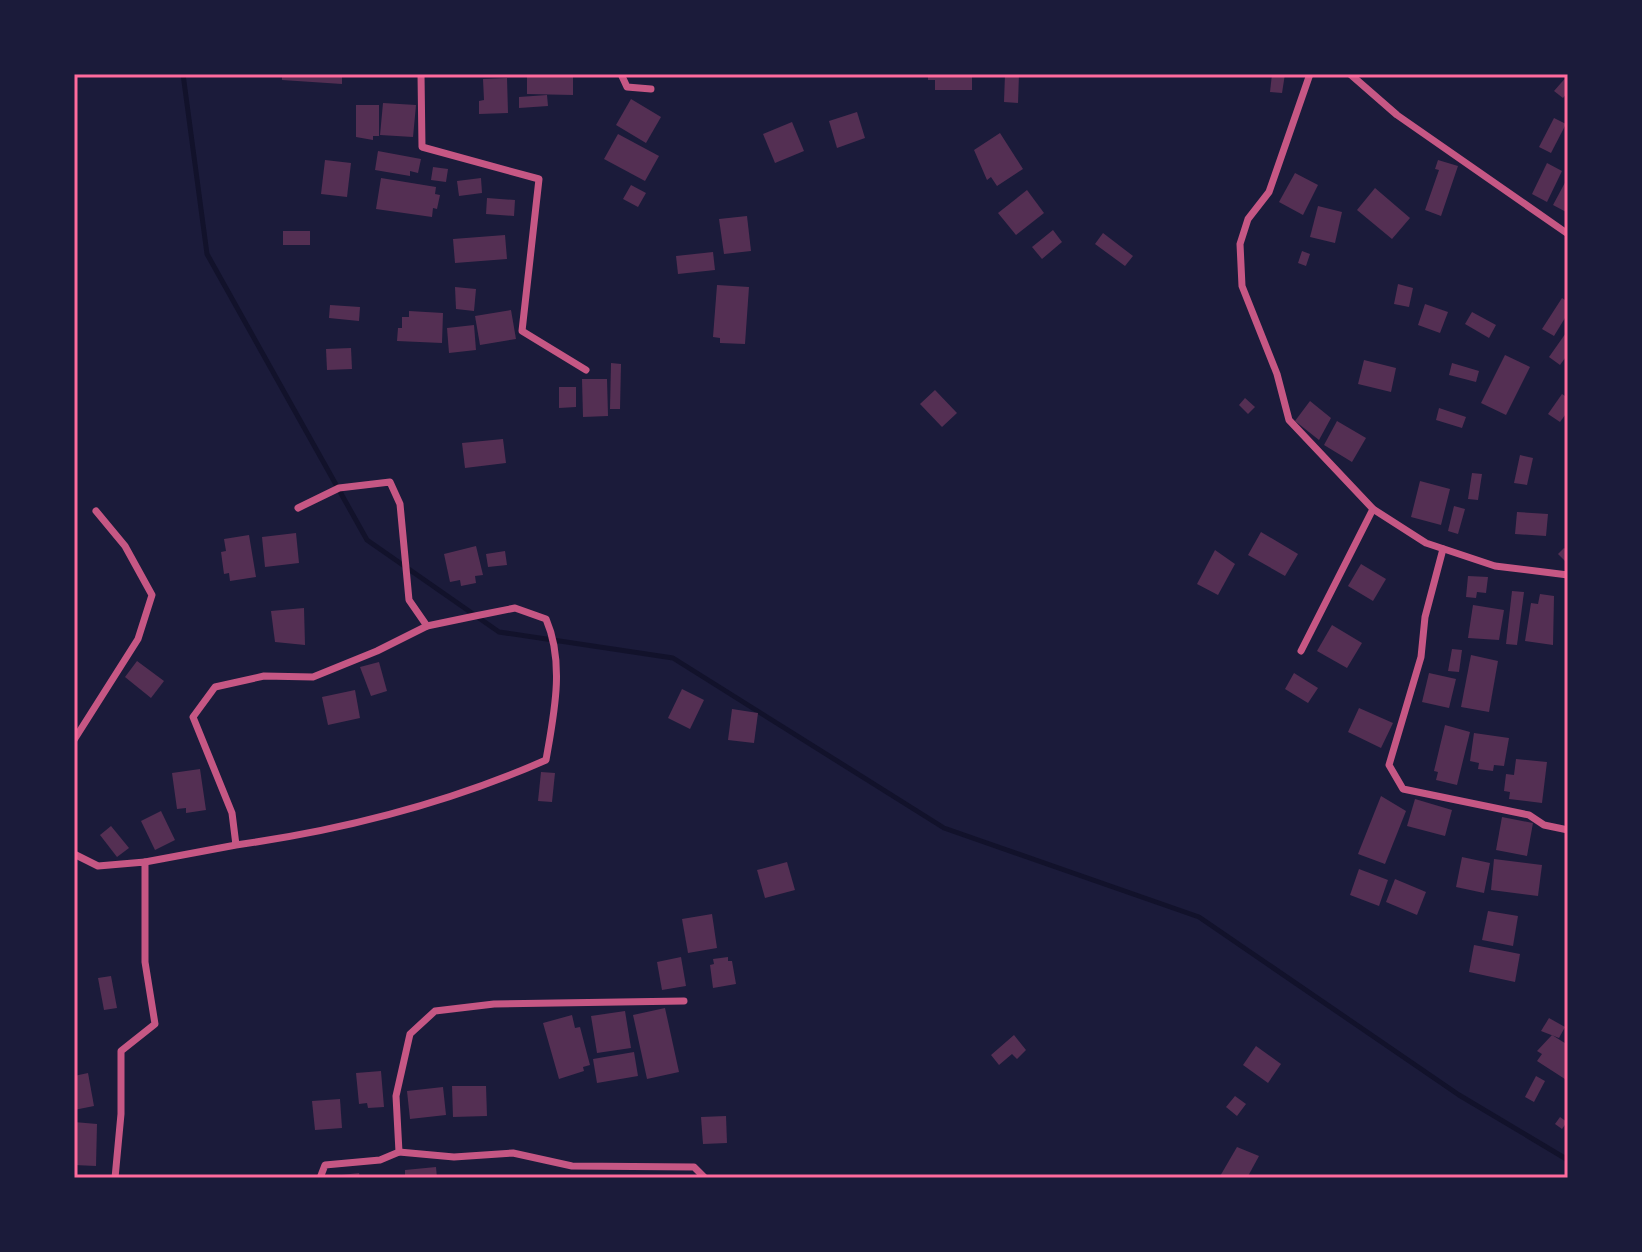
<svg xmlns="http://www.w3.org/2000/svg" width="1642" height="1252" font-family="Commissioner,sans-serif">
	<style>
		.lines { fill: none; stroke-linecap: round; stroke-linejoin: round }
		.stream { stroke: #12122b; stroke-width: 5 }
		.building { fill: #542f53 }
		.minor { stroke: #c65784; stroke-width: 7 }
		.neatline { fill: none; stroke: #ff6b9d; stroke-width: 3 }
	</style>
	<rect width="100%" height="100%" fill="#1b1b3a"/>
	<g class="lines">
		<!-- stream -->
		<path class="stream" d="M183,74l24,180 160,286 132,92 174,26 271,170 255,89 260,178 109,65"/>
	</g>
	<!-- building -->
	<g class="building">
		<path d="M282,74h60v10l-60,-4z"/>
		<path d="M527,74l46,3v18l-46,-1z"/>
		<path d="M928,74h44v16h-37v-10h-7z"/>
		<path d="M1005,74h14l-1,29 -14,-1z"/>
		<path d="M1272,74h13l-3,19 -12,-1z"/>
		<path d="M1568,75v17l-5,6 -9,-7z"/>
		<path d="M507,78l1,35 -29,1v-13l5,-1 -1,-21z"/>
		<path d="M547,95l1,11 -29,2v-11z"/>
		<path d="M631,99l30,18 -15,26 -30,-18z"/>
		<path d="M383,103l33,2 -3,32 -33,-2z"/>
		<path d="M356,105h23v31h-6v4l-17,-3z"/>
		<path d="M857,112l8,26 -28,10 -8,-27z"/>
		<path d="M1554,118l12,6 -15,29 -12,-6z"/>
		<path d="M792,122l12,29 -29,12 -12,-29z"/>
		<path d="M1000,133l23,36 -26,17 -6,-9 -4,3 -13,-30z"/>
		<path d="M618,134l41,22 -14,25 -41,-22z"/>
		<path d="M378,151l43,8 -3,14 -8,-2v5l-35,-6z"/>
		<path d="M325,160l26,3 -4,34 -26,-3z"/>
		<path d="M1438,160l20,6 -17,50 -16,-6 14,-40 -4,-1z"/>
		<path d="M1547,163l15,8 -15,31 -15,-8z"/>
		<path d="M433,167l15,2 -2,13 -15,-2z"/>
		<path d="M1295,173l23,12 -15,30 -24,-13z"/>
		<path d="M1568,177v36l-15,-8z"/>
		<path d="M381,178l55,9 -1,7 5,1 -3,14 -4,-1 -1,9 -56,-8z"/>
		<path d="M481,178l1,15 -23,3 -2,-15z"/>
		<path d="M631,185l15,8 -8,14 -15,-8z"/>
		<path d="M1375,188l35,30 -18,21 -35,-29z"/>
		<path d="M1027,190l17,23 -28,22 -18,-22z"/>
		<path d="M487,198l28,2 -1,16 -28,-2z"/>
		<path d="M1318,206l24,6 -7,31 -25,-6z"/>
		<path d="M747,216l4,35 -27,3 -5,-35z"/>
		<path d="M1053,230l9,12 -20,17 -10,-12z"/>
		<rect x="283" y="231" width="27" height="14"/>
		<path d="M1103,233l30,23 -8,10 -30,-22z"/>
		<path d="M505,235l2,24 -52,4 -2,-24z"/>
		<path d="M1302,251l8,3 -4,12 -8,-3z"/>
		<path d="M713,252l2,18 -37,4 -2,-18z"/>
		<path d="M1398,284l15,4 -4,19 -15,-3z"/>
		<path d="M717,285l32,2 -4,57 -25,-1v-5l-7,-1z"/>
		<path d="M455,287l21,2 -2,22 -18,-2z"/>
		<path d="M1562,298l6,4v11l-14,23 -12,-7z"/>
		<path d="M1425,304l23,8 -8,21 -22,-8z"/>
		<path d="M330,305l30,2 -1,14 -30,-3z"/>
		<path d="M511,310l5,29 -36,6 -5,-29z"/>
		<path d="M409,311l34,2 -1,30 -45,-2 1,-13h4v-11h7z"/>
		<path d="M1472,312l24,13 -7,13 -24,-14z"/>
		<path d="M474,325l2,25 -27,3 -2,-25z"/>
		<path d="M1568,330v24l-8,11 -11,-8z"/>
		<path d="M351,348l1,21 -25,1 -1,-21z"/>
		<path d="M1505,355l25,12 -24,48 -25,-12z"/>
		<path d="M1364,360l32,8 -5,24 -33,-8z"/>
		<path d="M611,363l10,1 -1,45h-10z"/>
		<path d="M1452,363l27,8 -3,11 -27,-7z"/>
		<path d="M582,379h25l1,37 -25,1z"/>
		<path d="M559,387h17v20l-17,1z"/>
		<path d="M935,390l22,23 -15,14 -22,-23z"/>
		<path d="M1562,394l6,4v13l-8,11 -12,-8z"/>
		<path d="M1245,398l10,9 -7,7 -9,-9z"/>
		<path d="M1310,401l21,17 -12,22 -24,-19z"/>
		<path d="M1439,408l27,9 -4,11 -26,-8z"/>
		<path d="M1337,421l29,17 -14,24 -28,-17z"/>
		<path d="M503,439l3,24 -41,5 -3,-25z"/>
		<path d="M1520,455l13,3 -6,27 -13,-2z"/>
		<path d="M1472,473l10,1 -4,26 -10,-1z"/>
		<path d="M1420,481l30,8 -9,36 -30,-8z"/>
		<path d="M1454,506l11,3 -7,25 -10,-3z"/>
		<path d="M1517,512l31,2 -2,22 -31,-2z"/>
		<path d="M1261,532l37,22 -13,22 -37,-21z"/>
		<path d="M296,533l3,30 -34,4 -3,-30z"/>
		<path d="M249,535l7,42 -26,4 -1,-8 -5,1 -3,-22 5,-1 -2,-12z"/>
		<path d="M476,546l7,29 -8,1 1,7 -15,3 -1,-6 -10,2 -6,-28z"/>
		<path d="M1564,548l4,3 -2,11 -8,-8z"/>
		<path d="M1215,550l20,14 -17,31 -21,-11z"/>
		<path d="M505,551l2,14 -19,2 -2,-13z"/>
		<path d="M1361,564l25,15 -13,22 -25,-15z"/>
		<path d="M1468,576l20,1 -2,16 -9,-1 -1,6 -10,-1z"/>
		<path d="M1512,591l12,1 -7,53 -11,-1z"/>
		<path d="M1540,594l14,2 -1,49 -28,-4 6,-38 7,1z"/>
		<path d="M1473,605l31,5 -5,30 -31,-2z"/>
		<path d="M304,608l1,37 -30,-3 -4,-31z"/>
		<path d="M1332,625l30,18 -15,25 -30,-17z"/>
		<path d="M1452,649l10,1 -3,22 -11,-1z"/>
		<path d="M1471,655l27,6 -9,51 -28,-5z"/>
		<path d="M137,661l27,20 -13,17 -26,-21z"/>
		<path d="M379,662l8,29 -16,5 -11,-29z"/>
		<path d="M1294,673l24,15 -10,15 -23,-14z"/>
		<path d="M1429,673l27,6 -7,29 -27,-6z"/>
		<path d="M682,689l22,11 -14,29 -22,-11z"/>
		<path d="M355,690l5,28 -32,7 -6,-28z"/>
		<path d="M1359,708l34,15 -12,25 -33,-16z"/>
		<path d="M732,709l26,4 -4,30 -26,-3z"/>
		<path d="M1445,725l25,7 -13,53 -21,-5 2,-8 -4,-1z"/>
		<path d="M1474,733l35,5 -5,28 -10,-1 -1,6 -15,-2 1,-6 -9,-2z"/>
		<path d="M1516,759l31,3 -5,41 -33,-4 1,-7 -6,-1 2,-17 8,1z"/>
		<path d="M200,769l6,41 -20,3v-5l-9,1 -5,-36z"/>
		<path d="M541,772l14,1 -3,29 -14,-1z"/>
		<path d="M1381,796l25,15 -21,53 -27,-10z"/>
		<path d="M1415,799l37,11 -7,26 -38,-10z"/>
		<path d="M161,811l14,29 -20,10 -14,-29z"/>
		<path d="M1502,817l31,6 -6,33 -31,-6z"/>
		<path d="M111,826l18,22 -12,9 -17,-22z"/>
		<path d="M1462,857l28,6 -6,30 -28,-6z"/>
		<path d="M1494,859l48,6 -4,31 -47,-6z"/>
		<path d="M787,862l8,28 -30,8 -8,-28z"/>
		<path d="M1359,869l29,11 -9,26 -29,-11z"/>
		<path d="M1395,879l31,13 -9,23 -31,-13z"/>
		<path d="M1488,911l30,5 -5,30 -31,-6z"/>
		<path d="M712,914l5,34 -29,5 -6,-34z"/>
		<path d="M1474,945l46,9 -5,28 -46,-10z"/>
		<path d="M681,957l5,29 -24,4 -5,-28z"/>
		<path d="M728,957v4h4l4,23 -23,4 -3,-23 4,-1 -1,-5z"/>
		<path d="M111,976l6,32 -13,2 -6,-32z"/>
		<path d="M665,1008l14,64 -32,7 -14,-64z"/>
		<path d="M625,1011l6,37 -34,5 -6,-37z"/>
		<path d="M572,1015l3,13 5,-1 10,38 -7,2 1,4 -25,8 -16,-56z"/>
		<path d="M1549,1018l16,9 -6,11 -18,-7z"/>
		<path d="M1014,1035l12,15 -9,9 -5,-5 -13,11 -8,-10z"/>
		<path d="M1552,1035l16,10v36l-31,-20 5,-7 -5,-3z"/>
		<path d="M1256,1046l25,18 -13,19 -25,-18z"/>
		<path d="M634,1052l4,24 -41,7 -4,-24z"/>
		<path d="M381,1071l3,36 -16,1 -1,-5 -8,1 -3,-31z"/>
		<path d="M88,1073l6,33 -20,4v-34z"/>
		<path d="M1536,1076l9,5 -11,21 -9,-5z"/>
		<path d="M452,1086h34l1,30 -34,1z"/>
		<path d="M443,1087l3,28 -36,4 -3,-28z"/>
		<path d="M1235,1096l11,8 -9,12 -11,-9z"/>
		<path d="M340,1099l2,29 -27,2 -3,-29z"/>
		<path d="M726,1116l1,27 -24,1 -2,-27z"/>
		<path d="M1560,1117l7,5 -5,7 -7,-5z"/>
		<path d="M74,1122l23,2 -1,42 -22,-1z"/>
		<path d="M1237,1147l22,9 -12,22h-28z"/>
		<path d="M436,1167l1,11h-32v-8z"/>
		<path d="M359,1173l1,5h-27v-2z"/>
	</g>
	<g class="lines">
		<!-- minor -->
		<g class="minor">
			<path d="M421,74l1,73 117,32 -17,152 64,39"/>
			<path d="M621,74l6,13 24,2"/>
			<path d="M1310,74l-41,118 -21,27 -8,25 2,42 35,88 12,46 84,89 53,34 69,23 73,9"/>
			<path d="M1350,74l47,41 171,119"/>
			<path d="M298,508l41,-20 51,-6 10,22 9,96 18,26"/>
			<path d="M1443,549l-18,68 -4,40 -32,108 14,24 126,26 15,10 24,5"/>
			<path d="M1301,651l72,-142"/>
			<path d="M74,740l64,-101 14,-44 -27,-49 -29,-35"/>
			<path d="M74,854l24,12 47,-4v100l10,62 -34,27v63l-6,64"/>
			<path d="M145,862l91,-17 -4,-32 -39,-96 22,-30 49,-11 49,1 64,-26 50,-25 48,-10 40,-8 31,11c19,44 8,95 0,141 -100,44 -203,70 -310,85"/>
			<path d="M399,1152l55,5 59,-4 59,13 122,1 11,11"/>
			<path d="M320,1178l5,-13 55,-5 19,-8 -3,-56 14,-62 25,-23 59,-7 190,-3"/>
		</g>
	</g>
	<!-- border -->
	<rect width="1642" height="1252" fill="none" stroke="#1b1b3a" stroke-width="152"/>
	<rect x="76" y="76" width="1490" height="1100" class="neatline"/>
</svg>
